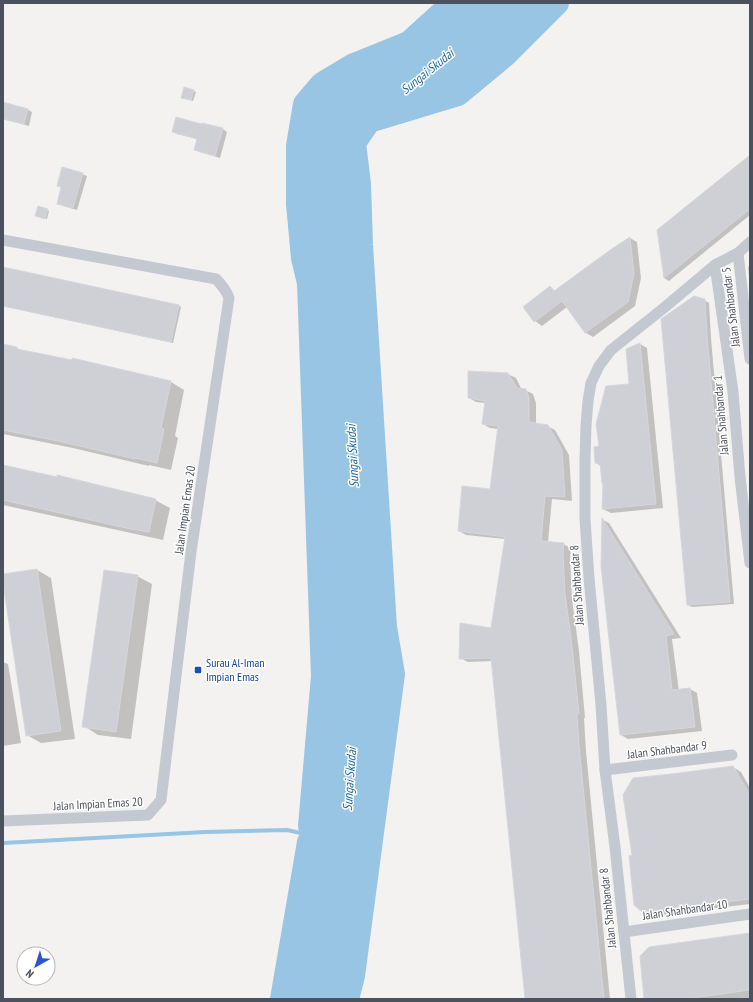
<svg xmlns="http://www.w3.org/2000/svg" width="753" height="1002" font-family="'PT Sans Narrow',sans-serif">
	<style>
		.water { fill: #97c5e3 }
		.shadow { fill: #0003 }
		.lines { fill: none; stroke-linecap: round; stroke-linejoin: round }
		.stream { stroke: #97c5e3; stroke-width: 4 }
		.river { stroke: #97c5e3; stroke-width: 24 }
		.building { fill: #cfd0d5; stroke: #d6d7dc }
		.minor { stroke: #c4c9d1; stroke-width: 11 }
		.transit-dot { fill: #1a4fb4; stroke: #fff; stroke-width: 1.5 }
		.labels { text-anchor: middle; stroke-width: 3; stroke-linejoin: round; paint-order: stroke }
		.street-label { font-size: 12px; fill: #4b515d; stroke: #fff }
		.transit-label { font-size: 12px; fill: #164399; stroke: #fff; text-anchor: start }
		.water-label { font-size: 13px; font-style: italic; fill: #1c6a9f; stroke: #fff }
	</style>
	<rect width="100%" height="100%" fill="#f3f2f1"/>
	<!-- water -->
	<path class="water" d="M453,3h104l-52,52 -47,39 -89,27 -15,22 5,41 2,61 24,382 8,47 -40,302 -6,23h-65l27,-157 14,-166 -14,-393 -6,-25 -5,-54v-58l7,-42 17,-20 30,-18 57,-23z"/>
	<!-- shadow -->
	<g class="shadow">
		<path d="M185,88l11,4 -3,9 -9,-3z"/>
		<path d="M3,103l25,7 4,2 -3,14 -26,-7z"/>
		<path d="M223,129l4,3 -7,26 -20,-6 -5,-3 3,-10 -21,-5 -4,-3z"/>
		<path d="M750,156v59l-81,66 -5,-3 -6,-48z"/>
		<path d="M82,174l5,2 -10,34 -14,-4 -5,-3z"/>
		<path d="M47,210l2,1 -2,8 -9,-3z"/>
		<path d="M630,238l7,4 4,36 -6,28 -42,31 -7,-4 -19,-26 -25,19 -7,-5 15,-33 6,3 57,-42z"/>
		<path d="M750,263v21l-2,-16z"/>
		<path d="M3,268l176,38 2,1 -8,36 -170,-37z"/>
		<path d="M704,300l5,3 2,35 23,266 -42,3 -4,-2z"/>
		<path d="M640,344l7,4 16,160 -52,5 -8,-4 1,-25 -3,-18 -5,-3 4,-16 30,-62z"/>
		<path d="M3,345l14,3 4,3 150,31 13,8 -9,46 3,2 -7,32 -22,-5v1l-76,-18 -70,-14z"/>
		<path d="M508,374l8,4 6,12h3l8,4 3,9v21l11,2 8,4 14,25 3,46 -20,-2 -4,43 15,2 8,4 -1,10 2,41 7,52 6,67h-1l2,33 24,248h-84l-33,-338 -25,1 -8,-4 32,-29 13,-90 -39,-4 -7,-4 32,-41 8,-61 -9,-1 -7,-4 3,-21 -10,-1 -7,-4z"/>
		<path d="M3,466l152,34 15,8 -7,32 -160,-35z"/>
		<path d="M603,520l6,3 72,115 -9,1 7,52 11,-2 7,4 5,38 -74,8 -7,-4 -19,-169z"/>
		<path d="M37,570l14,8 24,161 -34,4 -14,-8 -24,-160z"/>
		<path d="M137,576l15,8 -21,155 -33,-4 -14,-9z"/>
		<path d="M3,662l5,2 13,79 -18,3z"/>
		<path d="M733,767l8,5 9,16v116l-100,12 -7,-5z"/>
		<path d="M750,934v65h-105z"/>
	</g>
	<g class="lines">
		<!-- stream -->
		<path class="stream" d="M3,843l202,-11 82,-2 27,6"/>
		<!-- river -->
		<g class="river">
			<path d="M310,826l13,-150 -14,-393 -6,-25 -5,-54v-58l7,-42 17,-20 30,-18 57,-23 44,-40"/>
			<path d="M282,999l27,-157"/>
			<path d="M347,999l6,-23 40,-302 -8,-47 -24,-382 -2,-61 -5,-41 15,-22 89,-27 47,-39 52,-52"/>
		</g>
	</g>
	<!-- building -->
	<g class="building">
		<path d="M184,87l10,3 -3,10 -10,-2z"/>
		<path d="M3,102l25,7 -4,15 -21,-5z"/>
		<path d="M176,117l25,7 1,-1 21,5 -8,28 -21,-6 3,-11 -25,-7z"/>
		<path d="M750,155v54l-86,69 -7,-48z"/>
		<path d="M62,167l21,6 -10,35 -16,-4 4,-17 -4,-1z"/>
		<path d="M38,206l10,3 -3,10 -10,-3z"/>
		<path d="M630,237l4,37 -6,28 -43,31 -23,-32 -28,21 -11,-15 27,-21 4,5 59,-43z"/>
		<path d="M3,267l176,38 -8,37 -168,-36z"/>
		<path d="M694,296l11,3 2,36 23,267 -43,3 -26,-286z"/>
		<path d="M640,343l16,161 -54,5 1,-25 -1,-1 -2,-20h-5l-1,-16 5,-1 -3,-22 10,-38 23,-2 -3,-35z"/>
		<path d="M3,344l14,3v2l55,11v-2l99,23 -10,47 3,1 -7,34 -22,-5v1l-77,-18 -55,-11z"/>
		<path d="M468,371l40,2 9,15 9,1 3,9v24l19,3 14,25 3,47 -20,-1 -4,45 23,2 -1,10 2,41 7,52 7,68h-2l2,32 25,253h-79l-34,-341 -32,1 1,-36 31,5 14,-91 -47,-6 4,-45 28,3 8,-63 -16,-2 3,-23 -17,-3z"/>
		<path d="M3,465l54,12v-2l99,24 -7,33 -23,-4 -123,-28z"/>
		<path d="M602,518l72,116 -8,2 6,54 18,-2 5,39 -75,8 -11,-96 -8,-73z"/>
		<path d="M37,569l24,162 -35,5 -23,-153v-9z"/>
		<path d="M104,570l34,5 -22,157 -34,-5z"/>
		<path d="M733,766l17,29v104l-108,13 -8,-7 -5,-49 3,-1 -9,-60 10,-17 38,-4z"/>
		<path d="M750,933v57l-65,9h-41l-4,-43 9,-9z"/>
	</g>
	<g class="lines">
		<!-- minor -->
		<g class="minor">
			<path d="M3,240l213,39c6,6 10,11 13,19l-38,254 -30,248 -13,15 -145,6"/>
			<path d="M738,253l12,106"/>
			<path d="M715,265l18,127 7,85 10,86"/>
			<path d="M605,770l127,-15"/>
			<path d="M624,932l126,-18"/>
			<path d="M631,999l-16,-152 -10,-77 -4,-65 -12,-127 -4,-59v-59l1,-34 2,-25 3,-18 8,-17 12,-16 54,-43 50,-42 23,-12 12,-11"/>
		</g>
	</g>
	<!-- markers -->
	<rect class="transit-dot" x="194" y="666" width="8" height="8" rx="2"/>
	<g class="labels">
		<!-- street labels -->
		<g class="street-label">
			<text transform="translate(731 307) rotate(-97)" y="4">Jalan Shahbandar 5</text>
			<text transform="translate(721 415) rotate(-95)" y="4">Jalan Shahbandar 1</text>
			<text transform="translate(185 510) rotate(-82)" y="4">Jalan Impian Emas 20</text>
			<text transform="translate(577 585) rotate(-94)" y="4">Jalan Shahbandar 8</text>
			<text transform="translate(667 750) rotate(-7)" y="4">Jalan Shahbandar 9</text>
			<text transform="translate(98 804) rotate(-3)" y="4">Jalan Impian Emas 20</text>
			<text transform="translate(608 908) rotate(-96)" y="4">Jalan Shahbandar 8</text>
			<text transform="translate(685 910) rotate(-8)" y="4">Jalan Shahbandar 10</text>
		</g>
		<!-- transit labels -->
		<g class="transit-label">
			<text x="206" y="667">Surau Al-Iman<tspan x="206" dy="14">Impian Emas</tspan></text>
		</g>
		<!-- water labels -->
		<g class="water-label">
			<text transform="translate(427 71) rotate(-39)" y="5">Sungai Skudai</text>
			<text transform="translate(352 456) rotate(-93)" y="5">Sungai Skudai</text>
			<text transform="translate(349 779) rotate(-86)" y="5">Sungai Skudai</text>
		</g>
	</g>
	<!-- border -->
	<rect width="753" height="1002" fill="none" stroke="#4b515d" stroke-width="8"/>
	<!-- north arrow -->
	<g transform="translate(36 966) rotate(219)"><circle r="19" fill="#ffffff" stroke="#b7b9be"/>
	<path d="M0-3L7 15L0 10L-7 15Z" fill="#2d55d2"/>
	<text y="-6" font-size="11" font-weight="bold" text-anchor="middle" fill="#4b515d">N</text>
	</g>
</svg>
